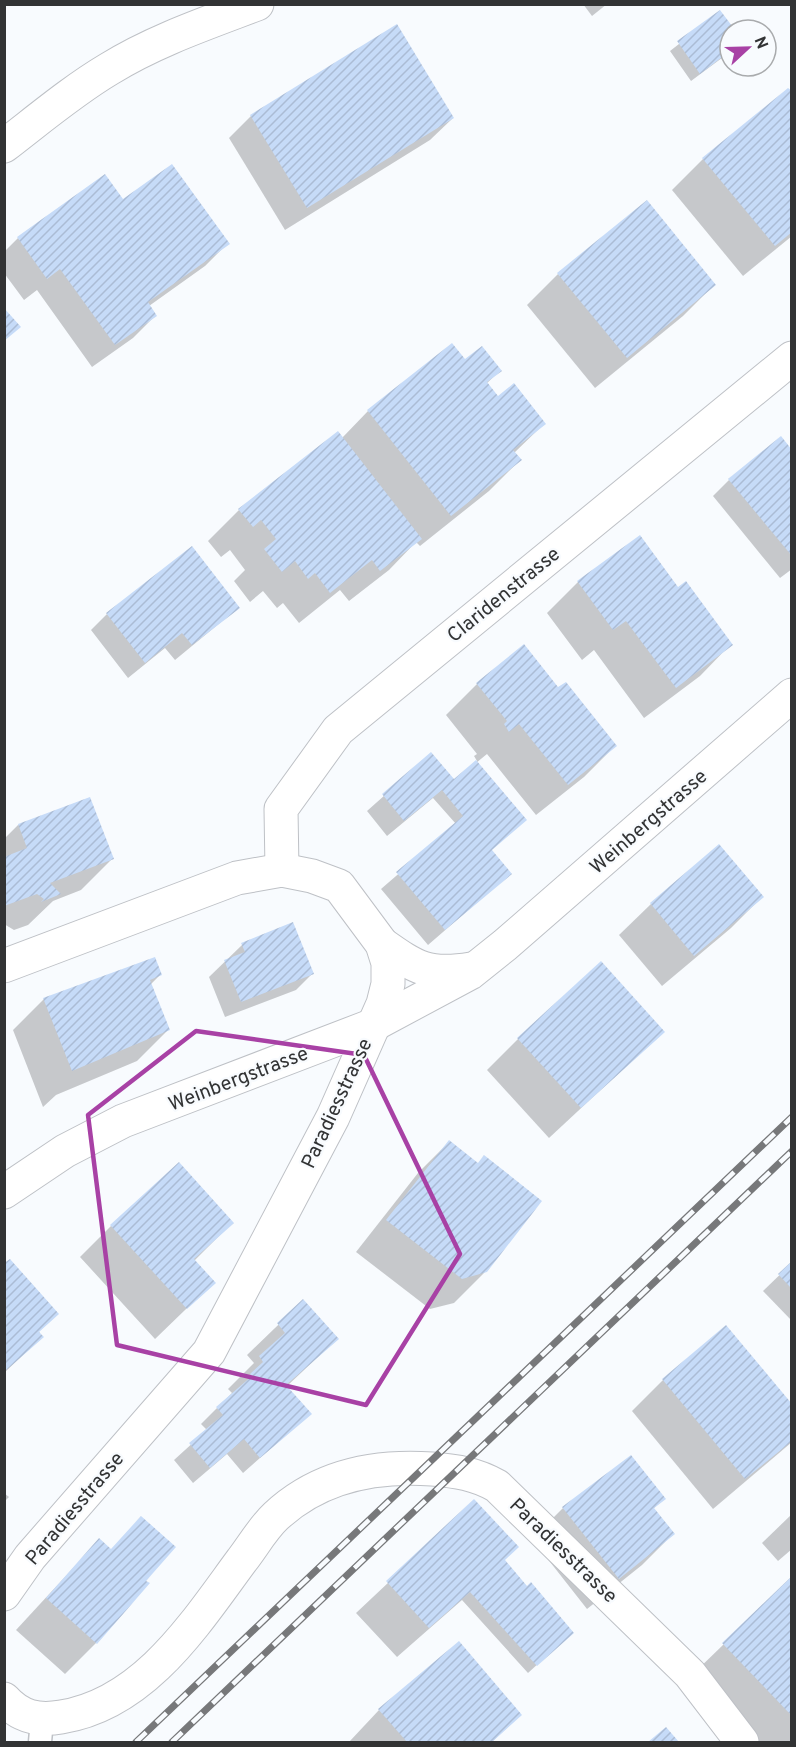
<svg xmlns="http://www.w3.org/2000/svg" width="796" height="1747" font-family="Overpass,sans-serif">
	<style>
		.shadow { fill: #0003 }
		.building { fill: url(#building-hatch) }
		.lines { fill: none; stroke-linecap: round; stroke-linejoin: round }
		.service-casing { stroke: #bec1c6; stroke-width: 25 }
		.minor-casing { stroke: #bec1c6; stroke-width: 35 }
		.tertiary-casing { stroke: #bec1c6; stroke-width: 35 }
		.service { stroke: #fff; stroke-width: 22 }
		.minor { stroke: #fff; stroke-width: 33 }
		.tertiary { stroke: #fff; stroke-width: 33 }
		.rail-casing { stroke: #77787a; stroke-width: 7 }
		.rail { stroke: #f8fbfe; stroke-width: 4.5; stroke-dasharray: 14; stroke-linecap: butt }
		.marked { fill: none; stroke: #a841a5; stroke-width: 4.5; stroke-linejoin: round }
		.labels { text-anchor: middle; stroke-width: 4.5; stroke-linejoin: round; paint-order: stroke }
		.street-label { font-size: 20px; fill: #323334; stroke: #f8fbfe }
	</style>
	<defs>
		<pattern id="building-hatch" width="6" height="6" patternUnits="userSpaceOnUse" patternTransform="scale(1.5)"><rect width="6" height="6" fill="#c6dbf8"/><path d="M-1 1l2-2M0 6l6-6M5 7l2-2" fill="none" stroke="#abbcd5"/></pattern>
	</defs>
	<rect width="100%" height="100%" fill="#f8fbfe"/>
	<!-- shadow -->
	<g class="shadow">
		<path d="M583,4h24l-15,12z"/>
		<path d="M720,12l13,18h-3v22l-39,29 -21,-30z"/>
		<path d="M792,94v142l-49,40 -71,-86 31,-31z"/>
		<path d="M251,116l202,2 -23,22 -145,90 -56,-92z"/>
		<path d="M122,201l106,42 -23,23 -56,40 6,10 -22,22 -41,29 -55,-77 -13,10 -20,-27v-21l14,-14z"/>
		<path d="M558,274l156,11 -31,31 -88,72 -68,-83z"/>
		<path d="M465,361l35,10 -14,13 12,14 46,26 -30,29 6,7 -31,31 -69,55 -4,-4 -27,28 -40,31 -9,-11 -41,33 -16,-20 -6,5 -14,-17 -13,11 -16,-21 11,-11 -15,-20 -9,7 -13,-16 31,-31 103,-72 26,-27z"/>
		<path d="M792,452v117l-12,9 -67,-82 16,-16z"/>
		<path d="M578,582l100,8 53,54 -31,32 -56,42 -50,-68 -12,10 -35,-47z"/>
		<path d="M238,608l-63,52 -10,-12 -37,30 -37,-48 16,-16z"/>
		<path d="M477,684l81,5 57,57 -31,31 -48,38 -49,-61 -11,9 15,88 19,23 -82,71 -47,-56 75,-65 -23,-26 -46,38 -20,-25 64,-57 23,27 23,-20 -3,-5 3,-2 -31,-39z"/>
		<path d="M89,798l23,61 -31,31 -28,11 -25,24 -14,5 -10,-6v-85l14,-14z"/>
		<path d="M719,846l43,51 -31,31 -69,58 -43,-51 32,-31z"/>
		<path d="M242,945l70,29 -16,16 -71,27 -16,-40z"/>
		<path d="M160,975l-10,10 18,45 -31,31 -81,34 -13,12 -30,-77 31,-31z"/>
		<path d="M663,1032l-114,106 -62,-68 31,-31z"/>
		<path d="M449,1142l37,129 -32,32 -24,6 -74,-57 62,-79z"/>
		<path d="M232,1223l-38,38 20,21 -59,57 -75,-82 31,-31z"/>
		<path d="M792,1263v58l-29,-30z"/>
		<path d="M4,1266l38,71 -38,36z"/>
		<path d="M303,1301l17,54 -34,32 24,27 -67,59 -16,-19 -34,29 -19,-23 33,-30 -6,-6 31,-31 -4,-4 26,-26 -7,-8z"/>
		<path d="M663,1380l129,26v36l-79,67 -81,-98z"/>
		<path d="M4,1493l5,4 -5,5z"/>
		<path d="M664,1499l-11,10 20,25 -31,31 -55,44 -55,-70 31,-31z"/>
		<path d="M474,1502l30,58 59,81 -35,32 -66,-73 -65,57 -41,-44z"/>
		<path d="M792,1514v35l-14,12 -16,-18z"/>
		<path d="M99,1540l46,40 -49,63 -31,31 -49,-44z"/>
		<path d="M792,1578v164h-36l-64,-67z"/>
		<path d="M459,1643l61,72 -28,27h-143l30,-32z"/>
	</g>
	<!-- building -->
	<g class="building">
		<path d="M720,10l15,20h-5v21l-30,23 -23,-33z"/>
		<path d="M397,24l57,94 -147,90 -57,-93z"/>
		<path d="M788,88l4,3v141l-17,14 -73,-88z"/>
		<path d="M172,164l58,80 -82,58 9,14 -42,29 -55,-76 -13,10 -30,-42 88,-63 18,25z"/>
		<path d="M647,200l69,85 -89,73 -70,-85z"/>
		<path d="M4,308l17,19 -17,14z"/>
		<path d="M452,343l13,16 17,-13 20,25 -15,11 11,14 16,-13 32,41 -33,26 9,10 -71,56 -84,-106z"/>
		<path d="M338,431l84,108 -42,32 -8,-11 -42,33 -15,-20 -7,6 -13,-18 -13,11 -18,-23 12,-10 -15,-19 -8,7 -15,-18z"/>
		<path d="M781,436l11,14v106l-64,-77z"/>
		<path d="M640,535l38,52 8,-6 47,64 -57,43 -50,-67 -13,9 -36,-49z"/>
		<path d="M192,546l48,62 -48,37 -10,-12 -37,30 -39,-50z"/>
		<path d="M524,644l34,43 8,-5 51,64 -49,39 -49,-61 -10,8 -5,-8 3,-3 -31,-38z"/>
		<path d="M431,752l23,27 22,-19 51,60 -35,30 20,24 -67,56 -49,-58 67,-56 -21,-26 -38,31 -22,-27z"/>
		<path d="M90,797l24,62 -64,24 11,11 -20,8 3,-3 -7,-5 -33,12v-49l23,-9 -9,-24z"/>
		<path d="M719,844l45,53 -70,59 -44,-53z"/>
		<path d="M293,922l21,52 -73,28 -17,-42 21,-8 -4,-9z"/>
		<path d="M155,957l7,18 -12,5 20,50 -98,41 -29,-73z"/>
		<path d="M601,961l64,71 -84,76 -64,-70z"/>
		<path d="M449,1140l29,23 6,-8 58,46 -55,71 -25,7 -76,-59z"/>
		<path d="M179,1162l55,61 -40,36 22,24 -29,26 -77,-84z"/>
		<path d="M10,1259l49,55 -20,18 5,5 -40,35v-109z"/>
		<path d="M792,1261v28l-14,-15z"/>
		<path d="M303,1299l36,40 -53,46 26,29 -52,44 -16,-19 -34,29 -21,-25 34,-28 -7,-8 36,-31 -2,-2 13,-12 -4,-6 26,-23 -8,-10z"/>
		<path d="M726,1325l66,79v37l-47,38 -83,-100z"/>
		<path d="M631,1455l35,44 -12,9 21,26 -56,45 -57,-72z"/>
		<path d="M474,1499l45,48 -14,13 22,26 4,-4 43,51 -37,33 -67,-74 -41,36 -43,-47z"/>
		<path d="M141,1516l35,31 -30,34 4,2 -53,61 -51,-46 53,-60 12,11z"/>
		<path d="M792,1576v140l-70,-73z"/>
		<path d="M459,1641l63,74 -30,27h-85l-29,-33z"/>
		<path d="M666,1727l13,15h-31z"/>
	</g>
	<g class="lines">
		<defs>
			<path id="service" d="M40,1742l2,-22"/>
			<g id="minor">
				<path d="M282,870l-1,-61 57,-79 454,-372"/>
				<path d="M382,944c34,24 46,32 89,25"/>
				<path d="M4,966l233,-88 45,-8 30,6 27,10 43,58 6,19v21l-5,20 -50,113 -124,235 -179,205 -26,37"/>
				<path d="M4,1192l61,-41 58,-30 248,-95 99,-53 35,-28 287,-250"/>
				<path d="M4,1699c16,18 34,22 57,18 84,-13 135,-95 181,-157 11,-14 21,-32 34,-44 43,-40 99,-51 156,-47 25,2 44,5 65,17l193,188 52,68"/>
			</g>
			<path id="tertiary" d="M4,146c34,-26 68,-55 105,-77 45,-28 98,-46 148,-65"/>
		</defs>
		<!-- service casing -->
		<use href="#service" class="service-casing"/>
		<!-- minor casing -->
		<use href="#minor" class="minor-casing"/>
		<!-- tertiary casing -->
		<use href="#tertiary" class="tertiary-casing"/>
		<!-- service -->
		<use href="#service" class="service"/>
		<!-- minor -->
		<use href="#minor" class="minor"/>
		<!-- tertiary -->
		<use href="#tertiary" class="tertiary"/>
		<defs>
			<g id="rail">
				<path d="M136,1742l656,-625"/>
				<path d="M172,1742l620,-591"/>
			</g>
		</defs>
		<!-- rail casing -->
		<use href="#rail" class="rail-casing"/>
		<!-- rail -->
		<use href="#rail" class="rail"/>
	</g>
	<!-- marked area -->
	<path class="marked" d="M196,1031l168,24 96,199 -94,151 -249,-60 -29,-230z"/>
	<g class="labels">
		<!-- street labels -->
		<g class="street-label">
			<text transform="translate(503 594) rotate(-39)" y="7">Claridenstrasse</text>
			<text transform="translate(648 821) rotate(-41)" y="7">Weinbergstrasse</text>
			<text transform="translate(238 1078) rotate(-21)" y="7">Weinbergstrasse</text>
			<text transform="translate(336 1103) rotate(-65)" y="7">Paradiesstrasse</text>
			<text transform="translate(74 1508) rotate(-50)" y="7">Paradiesstrasse</text>
			<text transform="translate(564 1550) rotate(44)" y="7">Paradiesstrasse</text>
		</g>
	</g>
	<!-- border -->
	<rect width="796" height="1747" fill="none" stroke="#323334" stroke-width="12"/>
	<!-- north arrow -->
	<g transform="translate(748 48) rotate(68)"><circle r="28" fill="#f8fbfe" stroke="#a9abad" stroke-width="1.5"/>
	<path d="M0-4.5L10 22L0 15L-10 22Z" fill="#a841a5"/>
	<text y="-9" font-size="16" font-weight="bold" text-anchor="middle" fill="#323334">N</text>
	</g>
</svg>
